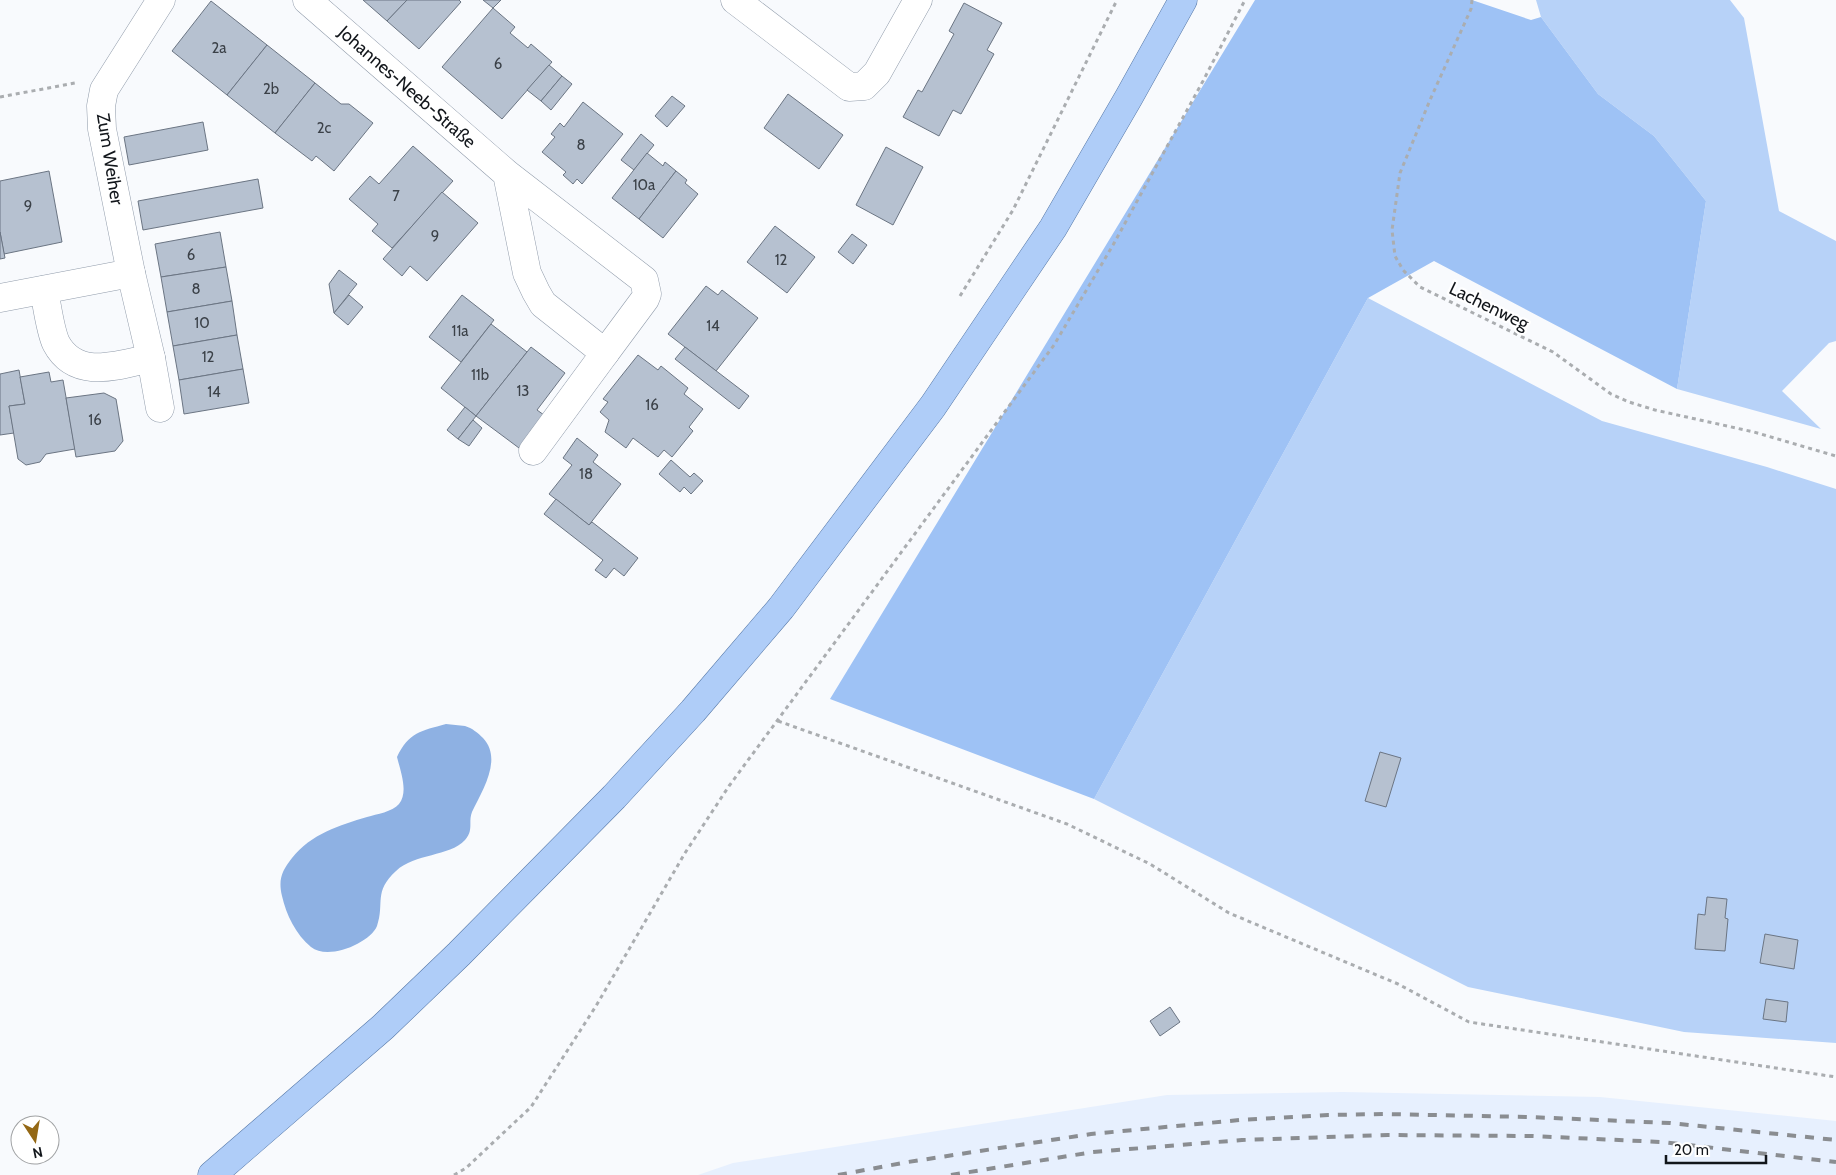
<svg xmlns="http://www.w3.org/2000/svg" width="1836" height="1175" font-family="Cabin,sans-serif">
	<style>
		.built { fill: #e7f0fe }
		.green { fill: #b7d2f8 }
		.forest { fill: #9ec2f5 }
		.water { fill: #8eb1e3 }
		.building { fill: #b6c1d0; stroke: #6b7583 }
		.lines { fill: none; stroke-linecap: round; stroke-linejoin: round }
		.minor-casing { stroke: #919cab; stroke-width: 29 }
		.major-casing { stroke: #5678a7; stroke-width: 29 }
		.path { stroke: #aaadb0; stroke-width: 3; stroke-dasharray: 4 4; stroke-linecap: butt }
		.minor { stroke: #fff; stroke-width: 28 }
		.major { stroke: #afcdf8; stroke-width: 28 }
		.rail { stroke: #8a8d91; stroke-width: 4; stroke-dasharray: 9 9; stroke-linecap: butt }
		.labels { text-anchor: middle; stroke-width: 4.5; stroke-linejoin: round; paint-order: stroke }
		.number-label { font-size: 15px; fill: #3b4148 }
		.street-label { font-size: 18px; fill: #12161b; stroke: #fff }
	</style>
	<rect width="100%" height="100%" fill="#f8fafd"/>
	<!-- built -->
	<path class="built" d="M1343,1092l257,5 236,24v54h-1138l35,-12 434,-68z"/>
	<!-- green -->
	<g class="green">
		<path d="M1536,0h194l14,18 35,193 57,30v100l-7,2 -47,48 39,38 -144,-40 29,-188 -52,-65 -56,-42 -57,-77z"/>
		<path d="M1368,298l234,123 165,46 69,22v554l-152,-11 -216,-45 -374,-188z"/>
	</g>
	<!-- forest -->
	<path class="forest" d="M1255,0h217l59,20 10,-3 57,77 56,42 52,65 -29,188 -243,-128 -66,37 -274,501 -264,-100z"/>
	<!-- water -->
	<path class="water" d="M446,724c6,1 13,1 19,2 7,2 13,7 18,12 20,21 -1,53 -11,74 -4,10 2,18 -7,28 -16,17 -50,13 -69,31 -23,21 -11,32 -19,55 -7,17 -49,35 -66,21 -15,-12 -25,-33 -29,-51 -4,-17 0,-25 10,-38 19,-24 48,-33 75,-41 10,-3 25,-5 32,-13 10,-12 1,-34 -2,-47 12,-25 24,-26 49,-33z"/>
	<!-- building -->
	<g class="building">
		<path d="M363,0h44l-20,21z"/>
		<path d="M407,0h52l2,2 -42,47 -32,-28z"/>
		<path d="M483,0h18l-8,8z"/>
		<path d="M211,1l56,44 -40,50 -55,-44z"/>
		<path d="M964,3l38,20 -15,27 7,4 -33,60 -8,-4 -14,26 -36,-19 15,-27 4,2 32,-58 -5,-3z"/>
		<path d="M493,8l22,19 -5,6 18,15 3,-4 21,18 -50,57 -60,-52z"/>
		<path d="M267,45l48,38 -40,50 -48,-38z"/>
		<path d="M549,65l13,11 -21,25 -14,-11z"/>
		<path d="M562,76l10,8 -21,26 -10,-9z"/>
		<path d="M315,83l26,21h8l24,19 -39,48 -18,-15 -4,5 -37,-28z"/>
		<path d="M788,94l55,41 -24,34 -55,-41z"/>
		<path d="M672,96l13,10 -18,21 -12,-11z"/>
		<path d="M583,102l40,32 -41,50 -5,-5 -4,5 -10,-9 3,-3 -24,-20 13,-15 -4,-3 9,-11 4,4z"/>
		<path d="M203,122l5,28 -79,15 -5,-28z"/>
		<path d="M641,134l13,11 -20,25 -13,-10z"/>
		<path d="M413,146l40,35 -61,67 -20,-17 6,-7 -29,-25 21,-23 9,8z"/>
		<path d="M886,147l37,20 -30,58 -37,-20z"/>
		<path d="M647,153l16,13 2,-4 11,9 -37,48 -27,-21z"/>
		<path d="M49,171l13,71 -58,12 -4,-22v-51z"/>
		<path d="M676,171l11,9 -2,3 13,11 -35,44 -24,-19z"/>
		<path d="M258,179l5,29 -120,22 -5,-29z"/>
		<path d="M442,192l36,31 -51,58 -17,-15 -8,10 -19,-17z"/>
		<path d="M775,226l40,31 -28,36 -40,-31z"/>
		<path d="M0,232l5,26 -5,1z"/>
		<path d="M220,232l6,35 -65,10 -6,-33z"/>
		<path d="M852,234l15,11 -14,19 -15,-12z"/>
		<path d="M226,267l6,34 -65,11 -6,-35z"/>
		<path d="M339,270l18,14 -23,29 -5,-29z"/>
		<path d="M706,286l12,9 4,-5 36,28 -42,53 -48,-37z"/>
		<path d="M349,295l14,12 -15,18 -14,-12z"/>
		<path d="M462,295l32,25 -33,42 -32,-25z"/>
		<path d="M232,301l5,34 -64,11 -6,-34z"/>
		<path d="M491,324l36,28 -51,64 -35,-28z"/>
		<path d="M237,335l6,34 -64,11 -6,-34z"/>
		<path d="M531,347l34,26 -28,37 7,5 -25,33 -43,-32z"/>
		<path d="M685,347l64,49 -10,13 -64,-50z"/>
		<path d="M638,355l20,15 3,-4 27,22 -4,6 19,15 -14,18 4,4 -21,26 -8,-7 -6,7 -25,-19 -7,10 -21,-16 4,-12 -9,-8 8,-10 -5,-3z"/>
		<path d="M243,369l6,34 -65,11 -5,-34z"/>
		<path d="M19,370l6,34 -16,2 5,27 -14,2v-61z"/>
		<path d="M49,372l2,10 12,-2 12,69 -29,5 -6,8 -14,3 -8,-6 -9,-53 16,-2 -5,-27z"/>
		<path d="M104,393l12,6 7,42 -8,10 -39,6 -10,-59z"/>
		<path d="M465,407l11,9 -18,23 -11,-9z"/>
		<path d="M473,420l9,8 -13,18 -11,-7z"/>
		<path d="M577,438l21,17 -5,7 28,22 -32,41 -40,-31 23,-29 -9,-7z"/>
		<path d="M671,460l19,17 4,-4 9,8 -12,13 -7,-7 -4,5 -21,-18z"/>
		<path d="M556,499l33,26 3,-3 46,36 -14,18 -10,-8 -8,10 -11,-8 8,-10 -59,-46z"/>
		<path d="M1380,752l21,6 -15,49 -21,-6z"/>
		<path d="M1707,897l20,2 -2,19 3,1 -3,32 -30,-2 3,-35 7,1z"/>
		<path d="M1765,934l33,6 -4,29 -34,-6z"/>
		<path d="M1766,999l22,3 -2,20 -23,-3z"/>
		<path d="M1170,1007l10,15 -20,14 -10,-15z"/>
	</g>
	<g class="lines">
		<defs>
			<g id="minor">
				<path d="M307,0l200,174 137,106 3,14 -2,5 -40,54 -62,-49 -7,-12 -9,-19 -20,-99"/>
				<path d="M735,0l114,87 15,-1 13,-13 41,-73"/>
				<path d="M44,290c3,15 6,40 12,53 20,38 63,22 95,15"/>
				<path d="M0,298l131,-25"/>
				<path d="M160,408l-9,-50 -20,-85 -29,-144 -1,-23 3,-16 57,-90"/>
				<path d="M533,451l72,-98"/>
			</g>
			<path id="major" d="M212,1175l171,-148 76,-73 155,-157 79,-86 88,-103 152,-202 120,-178 76,-131 54,-97"/>
		</defs>
		<!-- minor casing -->
		<use href="#minor" class="minor-casing"/>
		<!-- major casing -->
		<use href="#major" class="major-casing"/>
		<!-- path -->
		<g class="path">
			<path d="M1472,0l-1,9 -41,91 -30,73 -8,57 3,26 8,14 17,17 133,65 58,42 18,8 26,8 99,22 82,24"/>
			<path d="M0,97l75,-14"/>
			<path d="M960,296l53,-86 104,-210"/>
			<path d="M778,721l289,103 83,40 79,49 169,71 71,38 367,55"/>
			<path d="M454,1175l12,-7 65,-61 65,-101 89,-153 44,-67 325,-441 59,-100 90,-164 42,-81"/>
		</g>
		<!-- minor -->
		<use href="#minor" class="minor"/>
		<!-- major -->
		<use href="#major" class="major"/>
		<!-- rail -->
		<g class="rail">
			<path d="M838,1175l70,-13 183,-28 149,-14 88,-5 56,-1 144,3 142,6 166,17"/>
			<path d="M951,1175l142,-23 149,-12 146,-5 143,1 131,6 174,20"/>
		</g>
	</g>
	<g class="labels">
		<!-- number labels -->
		<g class="number-label">
			<text x="219" y="53">2a</text>
			<text x="498" y="69">6</text>
			<text x="271" y="94">2b</text>
			<text x="324" y="133">2c</text>
			<text x="581" y="150">8</text>
			<text x="644" y="190">10a</text>
			<text x="396" y="201">7</text>
			<text x="28" y="211">9</text>
			<text x="435" y="241">9</text>
			<text x="191" y="260">6</text>
			<text x="781" y="265">12</text>
			<text x="196" y="294">8</text>
			<text x="202" y="328">10</text>
			<text x="713" y="331">14</text>
			<text x="460" y="336">11a</text>
			<text x="208" y="362">12</text>
			<text x="480" y="380">11b</text>
			<text x="523" y="396">13</text>
			<text x="214" y="397">14</text>
			<text x="652" y="410">16</text>
			<text x="95" y="425">16</text>
			<text x="586" y="479">18</text>
		</g>
		<!-- street labels -->
		<g class="street-label">
			<text transform="translate(407 87) rotate(41)" y="6">Johannes-Neeb-Straße</text>
			<text transform="translate(110 159) rotate(81)" y="6">Zum Weiher</text>
			<text transform="translate(1489 306) rotate(26)" y="6">Lachenweg</text>
		</g>
	</g>
	<!-- north arrow -->
	<g transform="translate(35 1140) rotate(168)"><circle r="24" fill="#ffffff" stroke="#a0a2a4"/>
	<path d="M0-4L9 19L0 12L-9 19Z" fill="#946815"/>
	<text y="-8" font-size="14" font-weight="bold" text-anchor="middle" fill="#12161b">N</text>
	</g>
	<!-- scale -->
	<path d="M1666 1155v8h100v-8" fill="none" stroke="#12161b" stroke-width="2.5"/>
	<text x="1674" y="1155" font-size="15" fill="#12161b" stroke="#ffffff" stroke-width="4" paint-order="stroke">20 m</text>
</svg>
